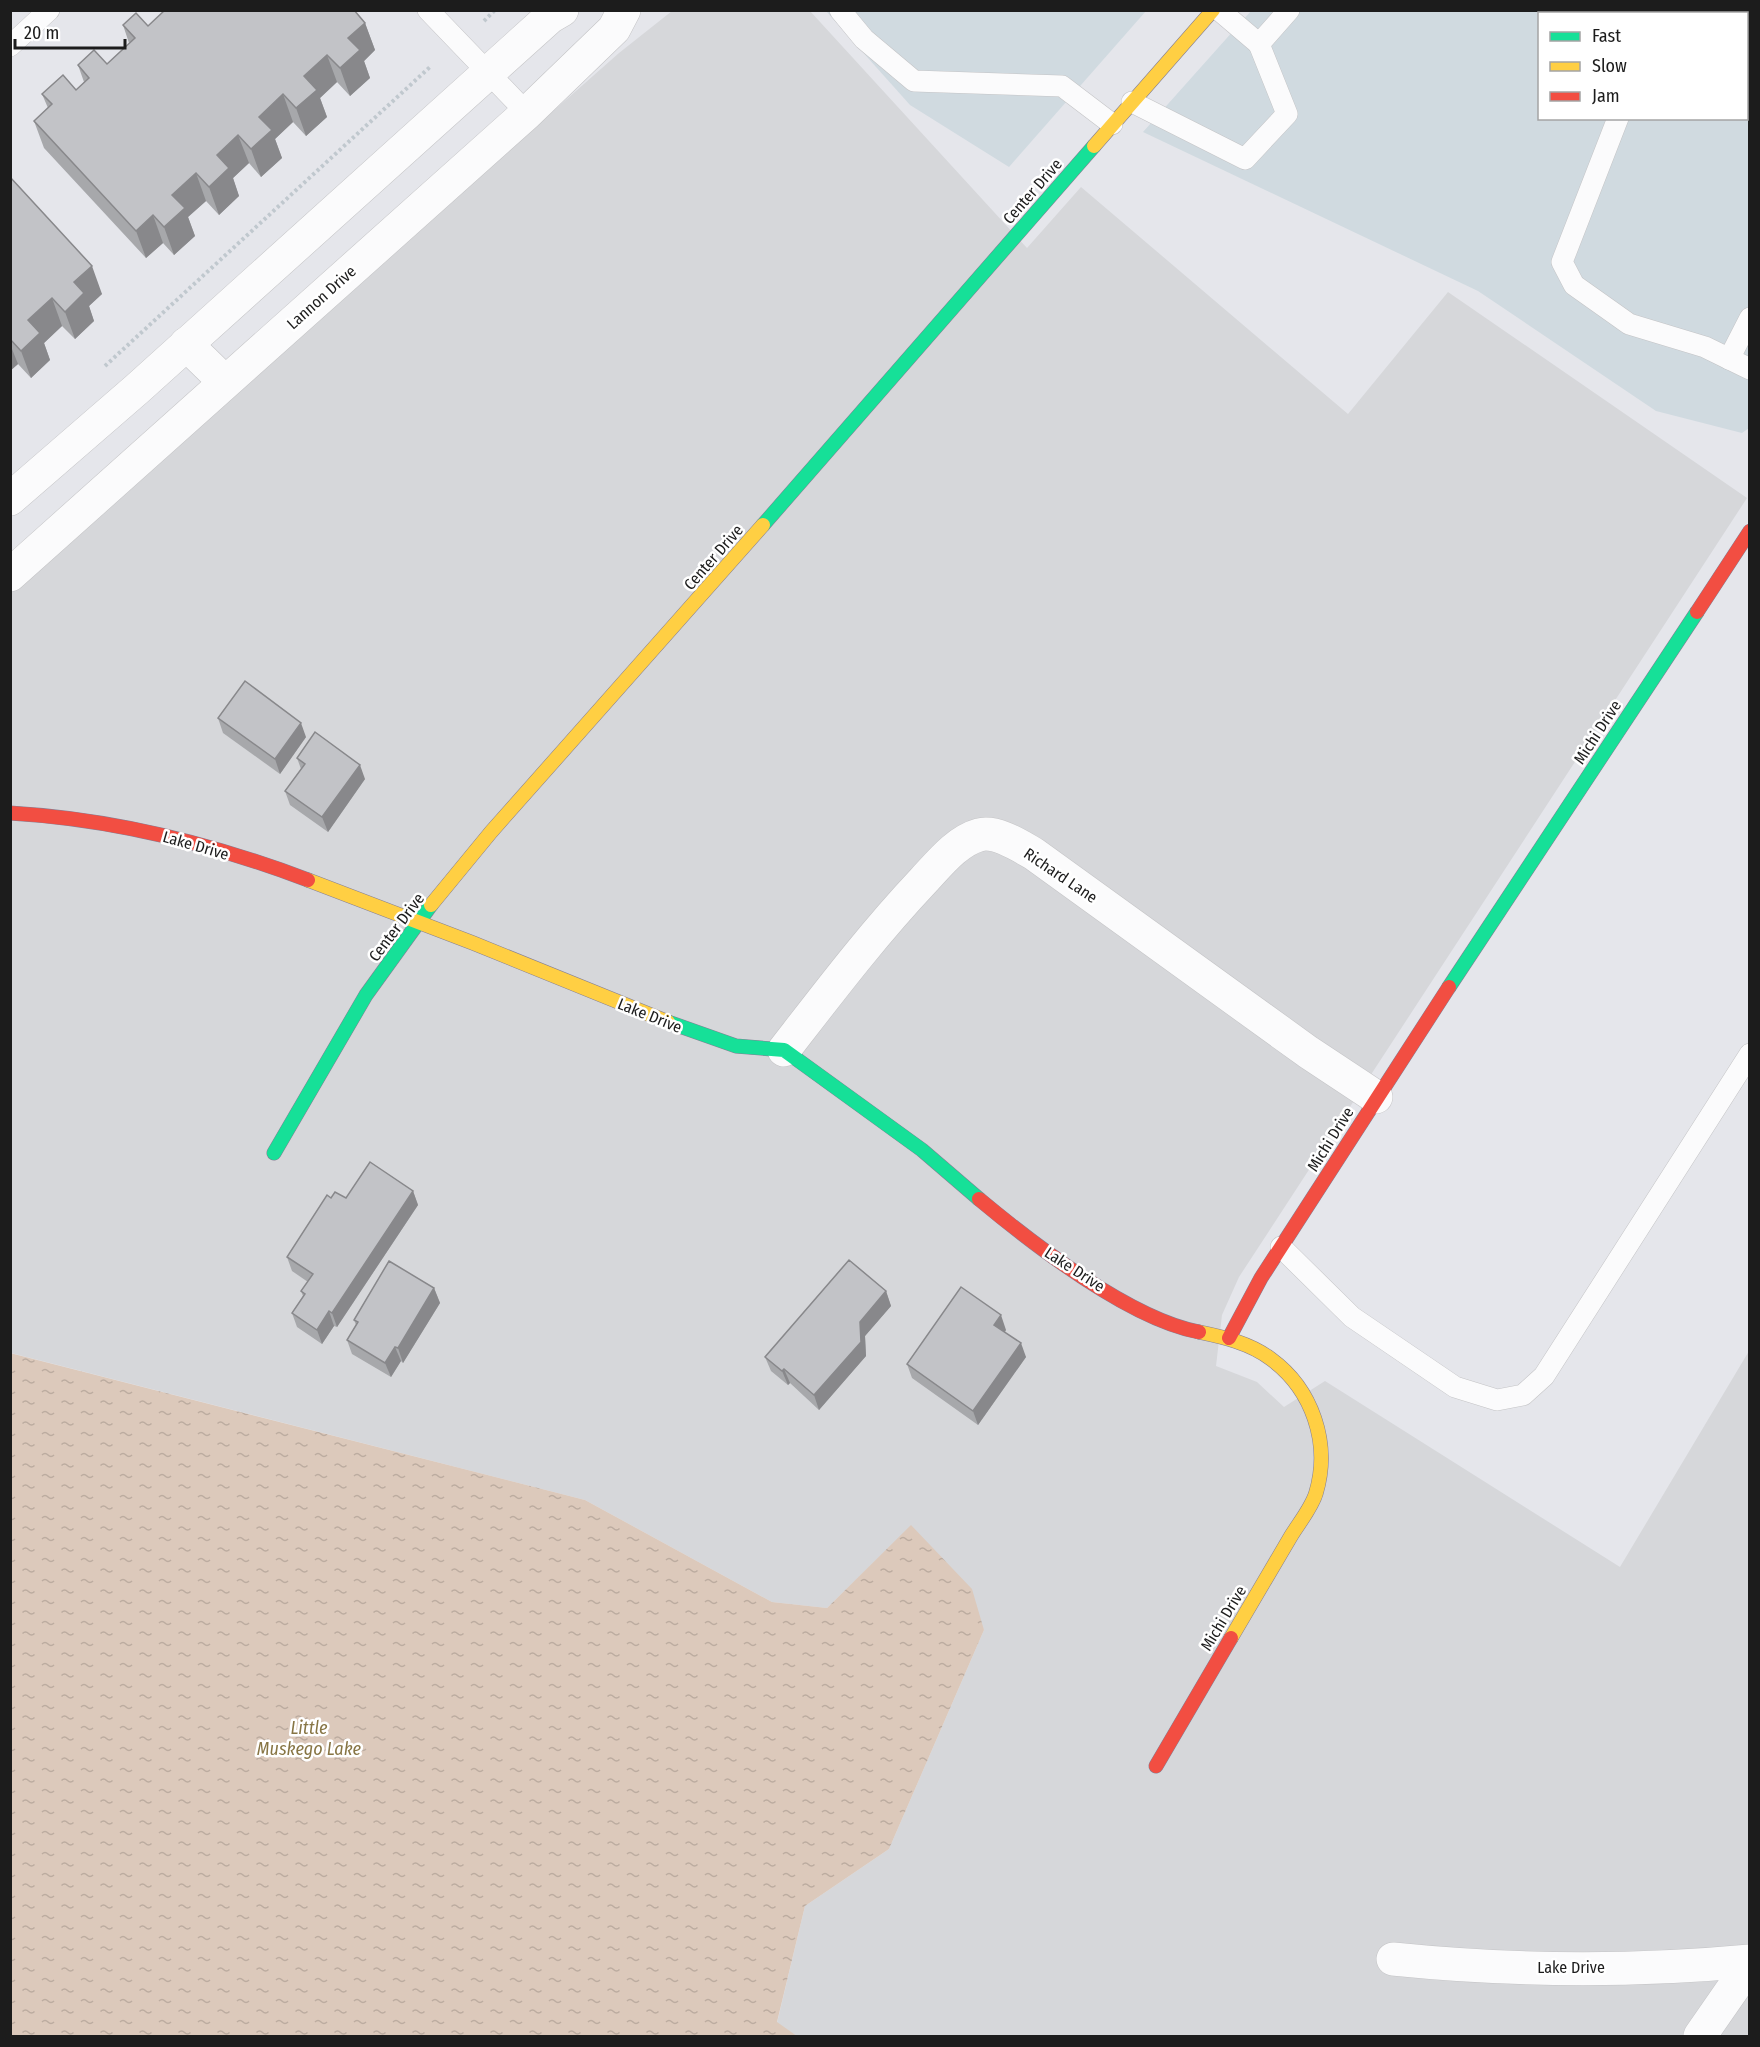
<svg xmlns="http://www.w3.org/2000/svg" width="1760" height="2047" font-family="'Fira Sans Condensed',sans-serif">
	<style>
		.residential { fill: #d6d7da }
		.commercial { fill: #d0dae0 }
		.water { fill: url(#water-ripples) }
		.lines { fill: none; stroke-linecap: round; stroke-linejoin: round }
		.lane-casing { stroke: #c4c4c6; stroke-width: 22 }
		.street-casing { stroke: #c4c4c6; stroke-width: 34 }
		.fast-casing { stroke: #857f94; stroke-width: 15 }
		.slow-casing { stroke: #857f94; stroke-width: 15 }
		.jam-casing { stroke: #857f94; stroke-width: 15 }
		.path { stroke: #c0c8ce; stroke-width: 4; stroke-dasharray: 3 3; stroke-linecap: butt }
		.lane { stroke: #fbfbfc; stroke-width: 21 }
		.street { stroke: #fbfbfc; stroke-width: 33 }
		.fast { stroke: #16e098; stroke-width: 14 }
		.slow { stroke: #ffcf43; stroke-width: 14 }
		.jam { stroke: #f24e42; stroke-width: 14 }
		.wall { fill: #a7a8ab }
		.shaded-wall { fill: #88888b }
		.building { fill: #c2c3c7; stroke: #88888b; stroke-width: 1.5 }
		.labels { text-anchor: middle; stroke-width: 5; stroke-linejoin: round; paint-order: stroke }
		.street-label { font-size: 16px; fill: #1c1c1c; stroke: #fff }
		.water-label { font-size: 18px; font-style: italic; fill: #877544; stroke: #fff }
	</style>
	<defs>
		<pattern id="water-ripples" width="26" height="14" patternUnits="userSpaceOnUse" patternTransform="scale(1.5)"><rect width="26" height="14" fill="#dcc9bb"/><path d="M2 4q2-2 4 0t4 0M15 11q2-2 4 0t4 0" fill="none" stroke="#bcaca0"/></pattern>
	</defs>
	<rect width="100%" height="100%" fill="#e5e6eb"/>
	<!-- residential -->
	<path class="residential" d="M672,11h138l217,237 54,-61 267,227 100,-122 299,206 -508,779 -17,38 -6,51 41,16 27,25 41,-26 295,186 129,-216v685h-952l-20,-13 28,-117 84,-57 95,-219 -73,-104 -84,82 -55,-6 -187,-102 -574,-147 -1,-762 609,-538z"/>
	<!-- commercial -->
	<g class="commercial">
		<path d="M1624,10l7,3 -91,1v104h206l1,-58 2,1v367l-7,5 -86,-22 -178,-120 -335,-159 108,-121z"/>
		<path d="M826,11h320l-137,156 -99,-62z"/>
	</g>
	<!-- water -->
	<path class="water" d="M10,1353l575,147 187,102 55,6 84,-83 61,64 12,41 -95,219 -84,57 -28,116 20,14h-786z"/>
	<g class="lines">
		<defs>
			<g id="lane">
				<path d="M428,10l99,103"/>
				<path d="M840,10l24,29 50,42 148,5 50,38"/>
				<path d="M1219,10l40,34 30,-34"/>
				<path d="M1624,10l7,4"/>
				<path d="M10,46l39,-36"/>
				<path d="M1132,102l113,57 42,-45 -28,-70"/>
				<path d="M1618,118l-56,144 12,23 55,39 76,23 45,22"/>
				<path d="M1729,359l21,-41"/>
				<path d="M1281,1247l71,70 103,70 42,13 26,-5 21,-19 206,-322"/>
			</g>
			<g id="street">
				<path d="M186,344l39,38"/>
				<path d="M10,499l127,-110 413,-372 12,-7"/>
				<path d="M10,575l517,-462 87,-84 10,-19"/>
				<path d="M784,1050c45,-58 89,-116 139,-169 16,-17 34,-40 56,-46 17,-5 41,11 55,19l274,198 68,45"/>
				<path d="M1393,1959c118,12 239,13 357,2"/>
				<path d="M1700,2036l50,-72"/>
			</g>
			<g id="fast">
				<path d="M763,525l331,-379"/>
				<path d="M1449,987l248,-375"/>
				<path d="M668,1022l68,24 48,4 138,100 57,49"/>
				<path d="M274,1153l92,-158 65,-90"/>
			</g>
			<g id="slow">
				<path d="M1094,146l119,-136"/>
				<path d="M308,880l165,63 195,79"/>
				<path d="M431,905l60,-73 272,-307"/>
				<path d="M1199,1332c24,5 51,11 72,27 41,30 60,84 45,134 -4,14 -17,30 -25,43 -20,34 -40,68 -60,102"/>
			</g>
			<g id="jam">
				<path d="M1697,612l53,-81"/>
				<path d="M10,813c102,6 203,31 298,67"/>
				<path d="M979,1199c54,45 151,120 220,133"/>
				<path d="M1229,1338l32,-60 188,-291"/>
				<path d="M1156,1766l75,-128"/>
			</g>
		</defs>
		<!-- lane casing -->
		<use href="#lane" class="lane-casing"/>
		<!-- street casing -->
		<use href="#street" class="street-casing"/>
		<!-- fast casing -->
		<use href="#fast" class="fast-casing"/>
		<!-- slow casing -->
		<use href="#slow" class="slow-casing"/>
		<!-- jam casing -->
		<use href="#jam" class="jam-casing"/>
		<!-- path -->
		<g class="path">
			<path d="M1743,10l7,3"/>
			<path d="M484,21l11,-11"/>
			<path d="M105,366l326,-300"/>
		</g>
		<!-- lane -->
		<use href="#lane" class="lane"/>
		<!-- street -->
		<use href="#street" class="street"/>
		<!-- fast -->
		<use href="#fast" class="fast"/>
		<!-- slow -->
		<use href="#slow" class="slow"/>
		<!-- jam -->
		<use href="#jam" class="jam"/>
	</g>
	<!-- wall -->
	<g class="wall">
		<path d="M365,23l10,27 -11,11 6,17 -20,18 -13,-14 -17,16 7,19 -21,19 -13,-14 -18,17 7,19 -21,19 -12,-14 -16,15 6,18 -20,19 -13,-14 -18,16 7,19 -21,19 -11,-12 -17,15 -102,-110 -10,-27 14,-13 -6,-14 34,-4 8,-8 -6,-17 29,-1 22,-21 -6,-18 25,1z"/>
		<path d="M10,177l92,117 -13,12 5,15 -19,18 -13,-13 -18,17 6,17 -19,18 -13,-14 -8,7z"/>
		<path d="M218,718l88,19 -26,37 -57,-41z"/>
		<path d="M297,758l68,21 -37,53 -38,-27 -5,-14 16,-22z"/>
		<path d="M413,1191l5,14 -81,122 -3,-1 -12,18 -25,-17 -5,-14 11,-17 -2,-5 7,-9 -16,-11 -5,-14 44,-59h15z"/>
		<path d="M434,1288l6,15 -37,60 -2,-2 -10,16 -39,-23 -5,-14 9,-15 -2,-5z"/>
		<path d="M886,1291l5,15 -26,30 1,20 -47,54 -29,-27 -2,2 -17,-14 -6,-14z"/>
		<path d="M1006,1330l-1,2 21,25 -48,68 -66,-47 -5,-14z"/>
	</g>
	<!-- shaded-wall -->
	<g class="shaded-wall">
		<path d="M365,23l10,27 -11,11 6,17 -20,18 -10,-28 8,-30z"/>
		<path d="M327,55l10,27 -17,16 7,19 -21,19 -10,-28 8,-32z"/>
		<path d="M283,94l10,28 -18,17 7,19 -21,19 -10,-28 8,-32z"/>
		<path d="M238,135l11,28 -16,15 6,18 -20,19 -10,-28 8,-32z"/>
		<path d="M196,173l10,28 -18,16 7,19 -21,19 -10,-28 8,-32z"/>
		<path d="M153,215l10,28 -17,15 -10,-27z"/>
		<path d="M92,266l10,28 -13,12 5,15 -19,18 -10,-27 9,-30z"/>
		<path d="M52,298l10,28 -18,17 6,17 -19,18 -10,-27 7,-31z"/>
		<path d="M10,344l8,20 -8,7z"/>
		<path d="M301,723l5,14 -26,37 -5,-15z"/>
		<path d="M360,765l5,14 -37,53 -6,-15z"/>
		<path d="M413,1191l5,14 -81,122 -5,-14z"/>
		<path d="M434,1288l6,15 -37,60 -5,-15z"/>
		<path d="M886,1291l5,15 -26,30 1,20 -47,54 -5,-15 46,-73z"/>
		<path d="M329,1311l5,15 -12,18 -5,-14z"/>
		<path d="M1001,1315l5,15 -7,9 -5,-14z"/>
		<path d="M1021,1343l5,14 -48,68 -5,-14z"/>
		<path d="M395,1347l6,14 -10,16 -6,-14z"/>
		<path d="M784,1369l6,14 -2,2 -6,-14z"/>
	</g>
	<!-- building -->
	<g class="building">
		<path d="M165,10h189l11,13 -17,15 12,12 -20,18 -13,-13 -23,21 13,14 -21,18 -13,-14 -24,23 13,13 -21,19 -13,-14 -21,20 12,13 -20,19 -13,-14 -24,22 13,13 -21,19 -11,-12 -17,16 -102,-110 18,-17 -10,-10 21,-19 13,15 13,-12 -11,-13 16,-15 13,14 28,-26 -12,-13 13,-12 12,13z"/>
		<path d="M10,177l82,89 -18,16 10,11 -19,19 -13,-14 -24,22 12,13 -19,18 -11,-12z"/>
		<path d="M245,681l56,42 -26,36 -57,-41z"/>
		<path d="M315,732l45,33 -38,52 -37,-26 20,-27 -8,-6z"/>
		<path d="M370,1162l43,29 -81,122 -3,-2 -12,19 -25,-17 13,-19 -4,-3 12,-17 -26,-17 40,-62 4,3 4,-6 11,6z"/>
		<path d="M849,1260l37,31 -26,31 1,20 -47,53 -30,-26 -2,2 -17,-14z"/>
		<path d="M389,1261l45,27 -36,60 -3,-1 -10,16 -38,-23 11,-18 -4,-2z"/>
		<path d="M961,1287l40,28 -7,10 27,18 -48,68 -66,-47z"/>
	</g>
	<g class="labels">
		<!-- street labels -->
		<g class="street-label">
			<text transform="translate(1032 191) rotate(-49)" y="6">Center Drive</text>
			<text transform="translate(321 297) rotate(-42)" y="6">Lannon Drive</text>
			<text transform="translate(713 557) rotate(-49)" y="6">Center Drive</text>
			<text transform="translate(1597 732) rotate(-57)" y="6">Michi Drive</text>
			<text transform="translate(196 845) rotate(16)" y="6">Lake Drive</text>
			<text transform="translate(1061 875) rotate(34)" y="6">Richard Lane</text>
			<text transform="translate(396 927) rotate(-53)" y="6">Center Drive</text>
			<text transform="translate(650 1015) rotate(22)" y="6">Lake Drive</text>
			<text transform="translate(1330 1139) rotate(-58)" y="6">Michi Drive</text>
			<text transform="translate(1075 1269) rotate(33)" y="6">Lake Drive</text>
			<text transform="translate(1223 1618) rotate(-59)" y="6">Michi Drive</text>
			<text x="1571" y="1973">Lake Drive</text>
		</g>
		<!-- water labels -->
		<g class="water-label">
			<text x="309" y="1734">Little<tspan x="309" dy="21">Muskego Lake</tspan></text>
		</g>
	</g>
	<!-- border -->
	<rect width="1760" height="2047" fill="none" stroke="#1c1c1c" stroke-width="24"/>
	<!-- legend -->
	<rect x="1538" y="12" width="210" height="108" fill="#ffffff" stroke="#a4a4a4" stroke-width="1.5"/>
	<rect x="1550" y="32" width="30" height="9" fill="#16e098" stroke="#a4a4a4" stroke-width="1.5"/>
	<text x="1592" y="42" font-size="18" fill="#1c1c1c">Fast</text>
	<rect x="1550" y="62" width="30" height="9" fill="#ffcf43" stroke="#a4a4a4" stroke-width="1.5"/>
	<text x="1592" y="72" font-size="18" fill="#1c1c1c">Slow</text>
	<rect x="1550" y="92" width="30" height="9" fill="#f24e42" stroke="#a4a4a4" stroke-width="1.5"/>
	<text x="1592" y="102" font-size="18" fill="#1c1c1c">Jam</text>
	<!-- scale -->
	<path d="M15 39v9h110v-9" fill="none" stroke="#1c1c1c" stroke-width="3"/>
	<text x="24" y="39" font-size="18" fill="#1c1c1c" stroke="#ffffff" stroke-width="4.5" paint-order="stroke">20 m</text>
</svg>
